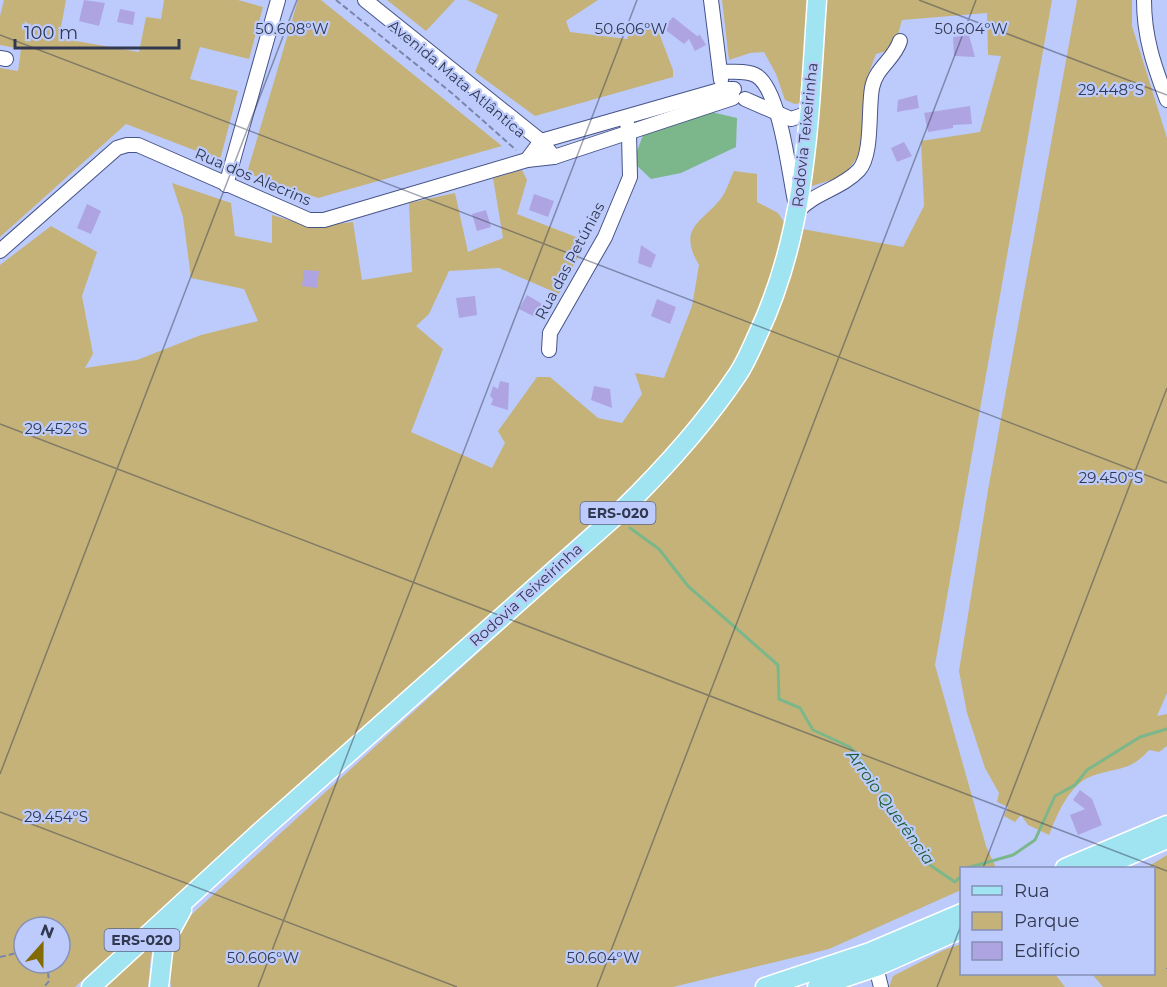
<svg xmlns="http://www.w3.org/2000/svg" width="1167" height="987" font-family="Montserrat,sans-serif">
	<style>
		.green { fill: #c5b278; fill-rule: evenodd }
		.water { fill: #7bb78a }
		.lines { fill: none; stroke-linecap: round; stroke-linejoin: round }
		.stream { stroke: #7bb78a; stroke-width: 3 }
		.building { fill: #aea4e1 }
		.minor-casing { stroke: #465388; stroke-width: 16 }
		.major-casing { stroke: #fff; stroke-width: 21 }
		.path { stroke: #7a85aa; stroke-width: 2; stroke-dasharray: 6 3; stroke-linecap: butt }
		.minor { stroke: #fff; stroke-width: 14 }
		.major { stroke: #a0e3f1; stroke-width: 18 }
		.ticks { fill: none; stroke: #313850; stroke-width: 1.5; stroke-opacity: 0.45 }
		.labels { text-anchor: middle; stroke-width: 4.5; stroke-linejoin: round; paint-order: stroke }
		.shield { fill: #bdcbfc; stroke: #5b6484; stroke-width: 1.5 }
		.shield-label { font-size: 14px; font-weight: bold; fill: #313850 }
		.street-label { font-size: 15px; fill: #313850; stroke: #bdcbfc }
		.water-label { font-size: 16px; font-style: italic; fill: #1b5d33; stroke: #bdcbfc }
		.ticks-label { font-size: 15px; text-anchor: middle; fill: #313850; stroke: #bdcbfc; stroke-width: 4.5; stroke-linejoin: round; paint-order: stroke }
	</style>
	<rect width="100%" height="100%" fill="#bdcbfc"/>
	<!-- green -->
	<g class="green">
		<path d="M4,0h62l-7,38 80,14 7,-35 15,2 3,-19h74l25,7 -14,52 -49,-12 -10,32 48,12 -18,69 -94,-36 -126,113v-169l18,3 3,-22 -21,-4v-29z"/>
		<path d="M298,0h23l181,146 -184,52 -71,-25z"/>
		<path d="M387,0h68l-29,31z"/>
		<path d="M467,0h131l-32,21 4,11 57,7 7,-17 25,11 14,37v7l-138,39 -60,-44 23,-57z"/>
		<path d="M722,0h86l-6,103 -7,1 -10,-4 -9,-26 -12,-22 -14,1 -21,7z"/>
		<path d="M826,0h226l-117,665 51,181 10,22h-34l-1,22 -132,59 -156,38h-502c-3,-23 -2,-40 8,-61l443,-405 122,-142 32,-63 26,-87 101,18 21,-41 -3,-65 59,-9 21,-76 -13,-1 -1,-42 -85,7 -8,29 -18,5 -9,24 -7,76 -17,22 -34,11z"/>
		<path d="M1077,0h55v26l35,112v555l-10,23 10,-2v32l-8,6 -10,-2c-19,22 -32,17 -57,26 -23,8 -35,39 -43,59l-21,-10 -7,-10 -6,7 -11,-6 4,-9 -11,-5 2,-9 -14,-25 -18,-55 -8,-42 29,-181z"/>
		<path d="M522,170l5,10 -10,34 69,27 -27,53 -60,-26 -50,3 -20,43 -13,12 27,23 -32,83 81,36 13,-25 -7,-12 39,-54h13l48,41 24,5 20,-29 -7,-21 29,5 28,-72 7,-41c-23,-39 5,-43 23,-68 5,-7 8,-18 12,-26l23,3v28l21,11 8,12c-15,48 -29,98 -54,142 -26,46 -79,98 -117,135l-540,485h-75v-722l51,-39 46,26 -15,44 11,58 -8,14 52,-8 64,-25 57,-14 -14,-32 -53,-11 -8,-61 -11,-34 59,20 4,33 37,7v-28l40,12 41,-5 9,58 50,-8 -3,-69 46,-10 13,59 35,-14 -10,-60zM24,927h36v36h-36z"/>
		<path d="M1167,855v132h-64l-11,-13h62v-106h-8z"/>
		<path d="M158,935l-7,21 -3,31h-47z"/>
		<path d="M961,944l1,30h93l10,13h-176l4,-11 51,-26z"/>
	</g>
	<!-- water -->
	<path class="water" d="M707,111l30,7 -1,29 -55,26 -30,6 -18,-17 10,-27z"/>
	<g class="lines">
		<!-- stream -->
		<g class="stream">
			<path d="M630,528l29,21 29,37 90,79 1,34 21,9 13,22 37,17 18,22 20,36 42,60 25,17 7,-7"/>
			<path d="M967,868l46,-13 22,-15 20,-44 20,-11 12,-15 53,-33 27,-8"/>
		</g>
	</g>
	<!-- building -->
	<g class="building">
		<path d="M84,0l21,3 -6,23 -20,-5z"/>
		<path d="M120,9l15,3 -2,13 -16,-3z"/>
		<path d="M673,17l24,19 3,-1 6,10 -11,6 -6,-12 -5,5 -21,-16z"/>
		<path d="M969,35l6,22 -21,-1 -1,-19z"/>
		<path d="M917,95l2,13 -22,4 1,-12z"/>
		<path d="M970,106l2,18 -19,1v3l-25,4 -4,-19z"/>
		<path d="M904,142l8,14 -15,6 -6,-14z"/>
		<path d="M534,194l20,7 -6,16 -19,-7z"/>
		<path d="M87,204l14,7 -10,23 -14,-6z"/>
		<path d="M486,210l5,17 -14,4 -5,-17z"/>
		<path d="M641,245l15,10 -5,13 -13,-5z"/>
		<path d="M304,270l15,1 -2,17 -15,-2z"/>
		<path d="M527,295l15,9 -7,13 -16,-8z"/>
		<path d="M475,296l2,19 -18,3 -3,-20z"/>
		<path d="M657,299l19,8 -6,17 -19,-8z"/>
		<path d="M500,381l9,2 -1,27 -17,-5 2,-6 -3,-3 3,-10 5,3z"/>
		<path d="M594,386l16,3 2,19 -21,-8z"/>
		<path d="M1080,790l12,9 10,26 -24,10 -8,-20 15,-6 -12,-9z"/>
	</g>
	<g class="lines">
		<defs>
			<g id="minor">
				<path d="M365,0l176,141 13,16"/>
				<path d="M711,0l10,80"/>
				<path d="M1144,0c0,37 10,66 23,100"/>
				<path d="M0,58l6,1"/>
				<path d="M720,72c10,0 28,-2 37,4 23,15 32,97 38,125"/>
				<path d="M745,99l46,20 18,-6"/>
				<path d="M527,160l14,-19 182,-52h11"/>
				<path d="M226,185l52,-185"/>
				<path d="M798,211c17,-19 43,-22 61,-41 14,-16 9,-61 13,-82 4,-21 22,-28 28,-47"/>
				<path d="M0,251l117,-103 10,-3h11l171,75h15l203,-60 27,-3 179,-59"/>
				<path d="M549,350l1,-17 55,-96 25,-60 -1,-43 -3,-16"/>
				<path d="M876,967l5,20"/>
			</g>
			<g id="major">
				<path d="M1065,868l102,-43"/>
				<path d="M1100,868l67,-29"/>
				<path d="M91,987l170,-156 359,-319c44,-43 84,-87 118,-138 8,-12 14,-27 20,-40 50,-106 51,-220 59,-334"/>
				<path d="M159,987l5,-44 18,-33"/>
				<path d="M765,987l105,-35 92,-39"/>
				<path d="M817,987l59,-20 86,-38"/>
			</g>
		</defs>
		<!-- minor casing -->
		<use href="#minor" class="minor-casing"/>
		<!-- major casing -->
		<use href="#major" class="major-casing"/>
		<!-- path -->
		<g class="path">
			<path d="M336,0l117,94 63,56"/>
			<path d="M0,957l17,-4 7,5"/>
			<path d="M32,963l16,10 1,8 -5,6"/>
			<path d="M1167,968v1"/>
		</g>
		<!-- minor -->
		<use href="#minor" class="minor"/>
		<!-- major -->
		<use href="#major" class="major"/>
	</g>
	<!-- ticks -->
	<path class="ticks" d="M919,0l248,95M0,35l1167,448M0,424l1167,447M0,774l297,-774M0,812l457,175M983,868l184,-480M258,987l379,-987M597,987l379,-987M937,987l25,-64"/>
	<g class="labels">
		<!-- shield labels -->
		<g class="shield">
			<rect x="580.5" y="502" width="75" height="22" rx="4.5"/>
			<rect x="104.5" y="929" width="75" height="22" rx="4.5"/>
		</g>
		<g class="shield-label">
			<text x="618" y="518">ERS-020</text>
			<text x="142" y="945">ERS-020</text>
		</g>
		<!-- street labels -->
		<g class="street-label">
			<text transform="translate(457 79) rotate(40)" y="5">Avenida Mata Atlântica</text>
			<text transform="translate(805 135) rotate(-84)" y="5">Rodovia Teixeirinha</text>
			<text transform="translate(253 177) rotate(23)" y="5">Rua dos Alecrins</text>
			<text transform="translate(570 261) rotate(-62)" y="5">Rua das Petúnias</text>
			<text transform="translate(526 595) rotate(-42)" y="5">Rodovia Teixeirinha</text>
		</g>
		<!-- water labels -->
		<g class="water-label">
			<text transform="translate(891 807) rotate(54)" y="6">Arroio Querência</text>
		</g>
	</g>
	<g class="ticks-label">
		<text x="292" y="34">50.608°W</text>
		<text x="631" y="34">50.606°W</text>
		<text x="971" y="34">50.604°W</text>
		<text x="1111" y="95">29.448°S</text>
		<text x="56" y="434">29.452°S</text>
		<text x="1111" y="483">29.450°S</text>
		<text x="56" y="822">29.454°S</text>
		<text x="263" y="963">50.606°W</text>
		<text x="603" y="963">50.604°W</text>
	</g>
	<!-- legend -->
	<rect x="960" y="867" width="195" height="108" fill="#bdcbfc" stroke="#8590b7" stroke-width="1.5"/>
	<rect x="972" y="886" width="30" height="9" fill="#a0e3f1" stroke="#8590b7" stroke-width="1.5"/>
	<text x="1014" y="897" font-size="18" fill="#313850">Rua</text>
	<rect x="972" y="912" width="30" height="18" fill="#c5b278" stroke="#8590b7" stroke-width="1.5"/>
	<text x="1014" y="927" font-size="18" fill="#313850">Parque</text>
	<rect x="972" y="942" width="30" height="18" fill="#aea4e1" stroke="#8590b7" stroke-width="1.5"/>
	<text x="1014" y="957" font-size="18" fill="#313850">Edifício</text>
	<!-- north arrow -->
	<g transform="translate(42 945) rotate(21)"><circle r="28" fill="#bdcbfc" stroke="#8590b7" stroke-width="1.5"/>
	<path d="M0-4.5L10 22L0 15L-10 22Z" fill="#846a04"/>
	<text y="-9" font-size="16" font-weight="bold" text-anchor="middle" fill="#313850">N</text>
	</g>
	<!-- scale -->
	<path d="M15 39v9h164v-9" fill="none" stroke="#313850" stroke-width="3"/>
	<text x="24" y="39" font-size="18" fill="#313850" stroke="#bdcbfc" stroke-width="4.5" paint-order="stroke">100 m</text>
</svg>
